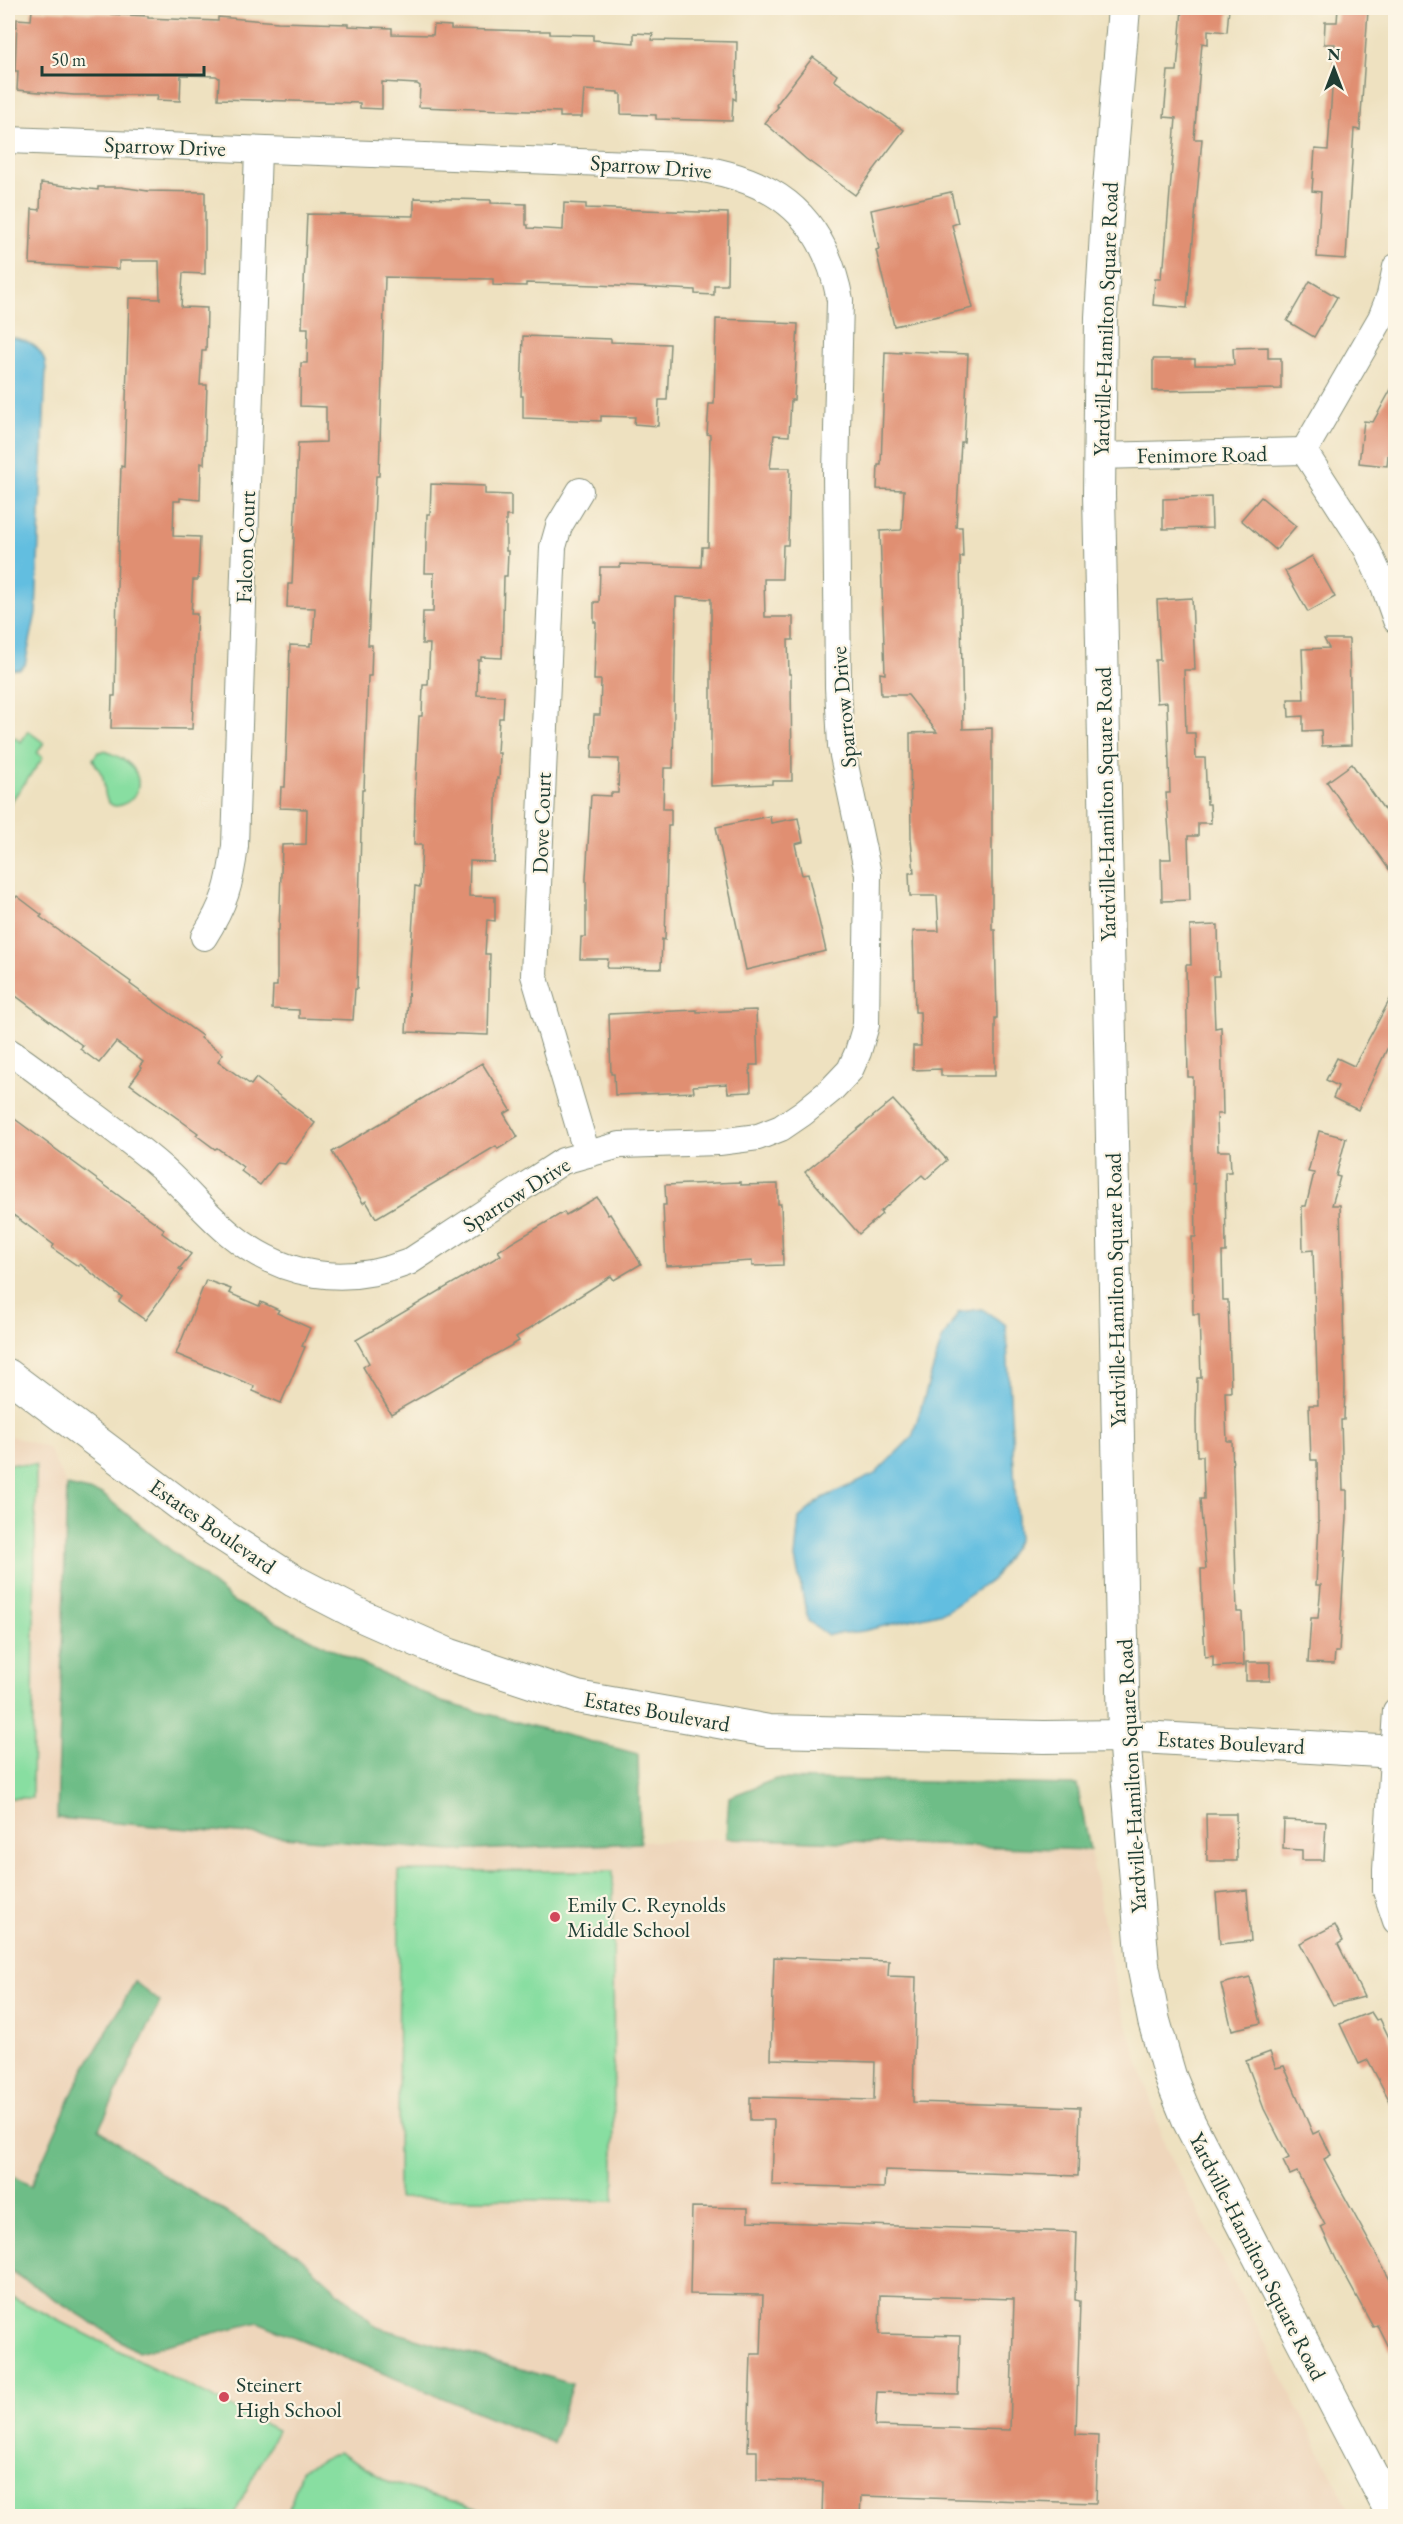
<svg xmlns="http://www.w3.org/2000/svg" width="1403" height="2524" font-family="'EB Garamond',serif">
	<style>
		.built { fill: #eed6bb }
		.green { fill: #88dea1; stroke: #548e6a; stroke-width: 1.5 }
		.forest { fill: #6ebd87; stroke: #467d5e; stroke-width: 1.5 }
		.water { fill: #62bee0; stroke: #407e8a; stroke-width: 1.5 }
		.building { fill: #e08f72; fill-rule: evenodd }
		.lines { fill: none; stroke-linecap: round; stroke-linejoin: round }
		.minor-casing { stroke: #868f7a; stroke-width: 28 }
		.tertiary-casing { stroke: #868f7a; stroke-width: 34 }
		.minor { stroke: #fff; stroke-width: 26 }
		.tertiary { stroke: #fff; stroke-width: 32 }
		.poi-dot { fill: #d1495b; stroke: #fcf5e5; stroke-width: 2 }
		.labels { text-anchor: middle; stroke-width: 4.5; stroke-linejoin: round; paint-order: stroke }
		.street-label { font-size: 22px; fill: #1f3d34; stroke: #fcf5e5 }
		.poi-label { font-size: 22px; fill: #1f3d34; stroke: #fcf5e5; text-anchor: start }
	</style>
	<rect width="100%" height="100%" fill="#fcf5e5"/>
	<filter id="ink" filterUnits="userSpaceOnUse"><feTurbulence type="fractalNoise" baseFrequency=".0167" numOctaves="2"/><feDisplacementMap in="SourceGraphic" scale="12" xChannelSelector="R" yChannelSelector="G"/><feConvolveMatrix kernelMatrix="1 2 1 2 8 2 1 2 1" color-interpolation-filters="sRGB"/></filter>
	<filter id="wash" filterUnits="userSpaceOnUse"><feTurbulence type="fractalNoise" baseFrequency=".008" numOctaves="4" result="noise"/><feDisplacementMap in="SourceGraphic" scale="24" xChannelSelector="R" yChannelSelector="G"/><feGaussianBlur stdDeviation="1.35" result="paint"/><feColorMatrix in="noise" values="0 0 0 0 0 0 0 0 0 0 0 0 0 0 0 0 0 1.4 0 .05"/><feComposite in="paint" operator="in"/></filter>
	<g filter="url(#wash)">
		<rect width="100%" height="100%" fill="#eee1c0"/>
		<!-- built -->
		<path class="built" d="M8,1435l40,13 19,38 -9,332 394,33 274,-13 364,12 28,146 47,150 188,370h-1345v-247l130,82 120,-29 295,121 19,-59 -195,-57 -80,-73 -126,-74 -72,-51 61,-127 -25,-19 -58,100 -46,104 -23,-13z"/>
		<!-- green -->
		<g class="green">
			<path d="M28,731l16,12 -7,10 6,5 -35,48v-59l6,-10 7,5z"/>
			<path d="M105,751c9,4 22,8 28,17 10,15 5,31 -12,37 -3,1 -5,2 -9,0 -10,-5 -6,-21 -10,-30 -3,-6 -7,-10 -9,-16l5,-7z"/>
			<path d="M8,1464l28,1 -4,333h-24z"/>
			<path d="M399,1871h214l1,330 -216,-3z"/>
			<path d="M8,2295l269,135 -44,86h-225z"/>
			<path d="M338,2452l53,31 112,33h-216l14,-46z"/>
		</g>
		<!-- forest -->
		<g class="forest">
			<path d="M67,1486l35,8 132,108 208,100 196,52 2,89 -188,8 -395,-33z"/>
			<path d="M776,1779l301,6 13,65 -364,-12 3,-41z"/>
			<path d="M135,1982l25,20 -61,127 72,51 126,74 80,73 195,57 -19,59 -295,-121 -120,30 -130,-83v-95l23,12 46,-103z"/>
		</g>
		<!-- water -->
		<g class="water">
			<path d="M8,337c19,2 36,10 38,31l-10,245 -11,52 -5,4 -12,1z"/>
			<path d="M982,1309l24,16 12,215 -25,39 -46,32 -84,20 -35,4 -20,-14 -13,-63 4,-40 24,-20 52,-24 37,-37 30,-98 17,-27z"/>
		</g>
		<g id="blocks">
			<!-- building -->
			<g class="building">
				<path d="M1182,8h47l-2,24 -19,-2v14l-6,-1 -8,96h8l-15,169 -34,-3 2,-26h6l1,-14h2l12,-147 -12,-1 4,-46h9z"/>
				<path d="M1338,8l30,2 -8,120 -6,-1 -8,130 -29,-2 4,-65 -9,-1 3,-42 13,1 7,-106h-11l1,-22h12z"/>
				<path d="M32,10l116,6v2l70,3v-4l60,5 70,2v2l44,2v6l41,1 1,-10 17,1v3l84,2h15v3l43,1v5l41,3v-10l19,1 -1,6 85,2 -1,58 -3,-2 -1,23 -76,-2v-4l-35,-1v-20h-3v-2l-34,-2 -2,27h-22v-5l-141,-5 1,-21 -3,-2 -35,-2v27l-22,-1v-5l-142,-4 1,-21 -3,-2 -35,-1 -1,26 -23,-1 1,-5h-84l-57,-5 1,-19h-3l2,-52 14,1z"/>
				<path d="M813,57l24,18 -3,5 70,50 -49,65 -49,-36 -41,-36 13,-16 -2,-2z"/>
				<path d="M41,183l57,7v-3h23l27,4 57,1v82l-22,-1 -2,34 26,1 -1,43h-4l-2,34h7l-3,79 -3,-1 -1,37 -20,-2v3h-6l-1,35 27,1 -2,43h-5l-2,34h6l-5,115 -81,-1 1,-32h3l2,-111 4,-119 3,1 5,-169 31,1 -1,-38h-40v8l-89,-5 2,-55 8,1z"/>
				<path d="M951,192l7,31 -6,2 21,83 -79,18 -18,-76 3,-1 -8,-39z"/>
				<path d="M414,198l77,2v3l35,1v21h2v3l35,2 1,-27 22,1v4l142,5 -1,72h-13v10l-19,-1v-4l-98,-5 -71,-2v3l-33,-1v-6l-108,-2 -6,199h-3l-8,169h4l-1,31h-3l-4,114h-2l-5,199h-2l-2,31 -54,-2v-8l-27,-1 1,-23h4v-56h2l3,-85 24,-1 1,-35 -27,-1 1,-21h4l5,-142 20,1v-3h3l2,-35 -28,-1 1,-23h4l6,-141 28,-1v-35l-26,-1 1,-43h6l1,-35h-6l5,-114 107,2z"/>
				<path d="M1310,281l27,16 -23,40 -27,-16z"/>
				<path d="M716,319l61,2v2l21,1 -4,76h-3l-2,36 -15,-1 -4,33h20l-2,77h-5l-1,34h-18l1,38h28v23h-5l1,34h2l1,107h-20v3l-61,2v-187l-35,-2 -3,171h-9l-1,41h8v17h-3l-3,114 -3,-1 -1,30 -54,-1 1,-9h-28l1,-22h5v-59l5,-83 20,1v-3h7l1,-34 -27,-1 2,-43h6l1,-35h-7l2,-58h-2v-20h5l1,-35h20v-3l81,3 1,-20h6l2,-112 -3,-1 2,-30h5z"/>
				<path d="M523,336l88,3v3l59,2 -3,56h-8l-1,26 -24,-2 1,-7 -34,-1v5l-78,-3v-22h-2z"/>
				<path d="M1268,347v11h13v31l-128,2v-32h42v6h39l-1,-17z"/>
				<path d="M900,351l68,3 -4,88h-3l-5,85h6l1,30h-3l3,172 29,-1v202h3l2,88h-2v58h-54v-7l-28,1v-24h8l-1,-34h-5l-2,-81h26l-2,-35h-27l-1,-23h5l-3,-34 -1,-106 27,-1 -29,-37h-27l-1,-22 5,1 -5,-143 21,-1 1,-2 2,-38 -27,-1 1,-24h3l4,-113 16,1z"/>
				<path d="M1395,382v74l-7,-1 -1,11 -28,-3 5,-42 9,1z"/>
				<path d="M431,484l54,2v8l26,1v21h-5v35h2l-1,25h-3l-2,82 -21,-1v3h-3l-1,35 27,1 -1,22h-4l-2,35h3l-1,26 -2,-1 -3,84 -24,-1 -1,35 26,1v24l-8,-1 -2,34h5l-2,81 -82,-3 9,-146 5,1 2,-42h-8l1,-45 4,-84h3l1,-31h5l2,-41h-8l1,-32h10l1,-39h-9l2,-59h3z"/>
				<path d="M1211,497l1,31 -49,1v-30z"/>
				<path d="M1261,497l35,29 -20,24 -35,-30z"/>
				<path d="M1312,556l23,41 -27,15 -23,-41z"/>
				<path d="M1192,598l3,72h-11l2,63h9l1,25h9l2,46h3l1,19h-13v13h-10l2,64 -28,1 -1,-42h10l-5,-66h4l-3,-91 -10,1 -2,-43h5l-3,-60z"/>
				<path d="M1324,639h25l2,106 -29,1 -1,-16 -18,1v-15l-14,1 -1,-18h16l-2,-50 27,-1z"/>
				<path d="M1352,764l43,61v53l-68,-96z"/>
				<path d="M770,816l1,7 27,-5 5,24 -8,2 7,31 6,-1 18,77 -80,19 -30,-143z"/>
				<path d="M17,896l25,19 -2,2 91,65 -1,2 72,52 -1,2 22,16 -5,7 33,24 5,-7 59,45 -30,41 -8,-1 -17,22 -19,-14 2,-4 -26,-19 -2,1 -19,-14 2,-2 -68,-49 12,-16 -2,-2 3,-4 -27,-20 -17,21 -19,-14 3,-3 -75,-56v-82z"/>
				<path d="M1218,925l1,51h-6l2,52 6,-1 2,87h-6l1,37h12l1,21h-6l1,80h-4l1,48h5l3,92h-6l2,49h5l5,171h5l2,53 -31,2v-11l-8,1 -3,-58 -1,-30h5l-6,-70h4l-1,-43h-6l-1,-33 1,-45h4l-2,-64h-6l-1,-77h4l-1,-53h-2v-107h-5l-2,-112h5l-1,-39z"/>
				<path d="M1395,990v42l-37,78 -25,-12 5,-12 -12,-6 11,-22 17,8z"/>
				<path d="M697,1010v2l59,-2 2,55h-8l1,27 -23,1 -1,-9 -34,2 1,6 -79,3 -1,-21h-3l-2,-60z"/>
				<path d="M482,1063l29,47 -7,4 14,23 -20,12 -2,-3 -120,72 -10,-17 -3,2 -31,-51z"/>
				<path d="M893,1100l54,60 -21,19 -4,-4 -42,37 2,2 -23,20 -54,-62z"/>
				<path d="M8,1114l156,115 -2,4 29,21 -12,15 3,1 -37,50 -26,-19 3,-4 -42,-33 -2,2 -26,-18 2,-3 -46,-34z"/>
				<path d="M1319,1131l27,7 -10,38 4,1 -8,28h8l5,181 -1,34h-3l2,70h4v27l-8,135h-4l-1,12 -26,-1 3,-45h7l3,-33h-5l3,-63h-1l-1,-62h-6l-2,-55h9l-5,-155 -10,1 -1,-45h4l8,-33 -6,-1z"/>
				<path d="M741,1182v3l37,-1v20h3l2,61 -31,1v-5l-86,5 -3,-61h3l-1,-20z"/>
				<path d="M597,1197l11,18 2,-1 31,50 -27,16 -3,-4 -95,61 3,4 -128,73 -28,-47 6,-4 -13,-23 145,-85 -3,-4 66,-39 2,3z"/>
				<path d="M206,1280l25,9 -2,4 30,13 2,-4 18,8 -2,3 33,15 -8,18 3,1 -24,56 -28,-12 1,-5 -78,-32z"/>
				<rect x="1246" y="1662" width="24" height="19"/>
				<path d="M1206,1814h30l1,47h-30z"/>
				<path d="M1284,1820l42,2 -2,38h-22v-10l-19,-1z"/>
				<path d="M1247,1890l4,51 -31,3 -4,-51z"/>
				<path d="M1335,1925l8,16 -5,3 26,53 -31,8 -33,-62z"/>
				<path d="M774,1957l115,4 -1,15 28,1 -3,125 167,5 -2,69 -193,-6 -1,18 -112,-3 2,-65h-24v-23l124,3 1,-38 -104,-3z"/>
				<path d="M1250,1977l11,46 -29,7 -11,-46z"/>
				<path d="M1371,2012l5,8 4,-1 15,31v61l-27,-51 -9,4 -19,-40z"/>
				<path d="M1270,2052l6,16 8,-2 29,68 6,-3 12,24 -7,4 71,130v72l-18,-36 -4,2 -36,-66 -16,-34 4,-2 -28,-53 -7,3 -7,-14 6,-3 -25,-49 -18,-48z"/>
				<path d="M692,2207l56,1v13l329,11 -2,68 5,1 -4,133 22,1 -2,68 -235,-7 -1,21h-38l1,-35 -66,-2v-29h-9l3,-97h10l2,-59 -73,-1zM880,2295l134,4 -4,131 -135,-4 2,-34 81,2 2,-58 -81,-2z"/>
			</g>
		</g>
	</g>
	<g filter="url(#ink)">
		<use href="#blocks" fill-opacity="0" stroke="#868f7a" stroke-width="1.5"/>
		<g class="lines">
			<defs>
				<g id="minor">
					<path d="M8,140l675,26c86,10 140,44 157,134l-4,174 2,213 3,59 27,128 -2,151 -8,27 -8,18 -20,21 -27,22 -22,15 -23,9 -39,5 -99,3 -57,16 -154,101c-64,25 -126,16 -179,-28 -25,-21 -45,-46 -69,-67 -29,-25 -60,-47 -91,-70 -20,-16 -41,-33 -62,-46"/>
					<path d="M1304,451l77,-133 9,-23 6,-28"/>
					<path d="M1304,451l63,98 17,37 12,34"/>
					<path d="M1099,456l205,-5"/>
					<path d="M580,491l-21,35 -6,21 -19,428 53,179"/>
					<path d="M204,937c21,-33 26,-52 31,-91l23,-696"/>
					<path d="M1396,1711l-10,159v21l10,30"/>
				</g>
				<g id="tertiary">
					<path d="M1124,8l-16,191 -7,118 -2,177 25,1242 19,229 11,56 16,55 18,44 205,396"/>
					<path d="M8,1375l202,152 84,54 70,36 86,38 127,42 192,34 275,6 80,-1 272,16"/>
				</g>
			</defs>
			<!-- minor casing -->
			<use href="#minor" class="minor-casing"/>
			<!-- tertiary casing -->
			<use href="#tertiary" class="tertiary-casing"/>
			<!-- minor -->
			<use href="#minor" class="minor"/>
			<!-- tertiary -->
			<use href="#tertiary" class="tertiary"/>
		</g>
	</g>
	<!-- markers -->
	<g class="poi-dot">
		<circle cx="555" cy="1917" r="6"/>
		<circle cx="224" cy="2397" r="6"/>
	</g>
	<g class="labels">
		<!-- street labels -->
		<g class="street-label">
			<text transform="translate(165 146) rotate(2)" y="8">Sparrow Drive</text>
			<text transform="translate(651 166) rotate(4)" y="8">Sparrow Drive</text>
			<text transform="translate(1105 319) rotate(-88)" y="8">Yardville-Hamilton Square Road</text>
			<text transform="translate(1202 454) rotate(-1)" y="8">Fenimore Road</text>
			<text transform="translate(245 547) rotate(-88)" y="8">Falcon Court</text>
			<text transform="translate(843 707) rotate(-95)" y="8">Sparrow Drive</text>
			<text transform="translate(1105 804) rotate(-91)" y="8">Yardville-Hamilton Square Road</text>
			<text transform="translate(541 823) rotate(-88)" y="8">Dove Court</text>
			<text transform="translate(516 1194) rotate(-32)" y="8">Sparrow Drive</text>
			<text transform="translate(1115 1290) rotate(-91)" y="8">Yardville-Hamilton Square Road</text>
			<text transform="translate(213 1526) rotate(35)" y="8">Estates Boulevard</text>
			<text transform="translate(657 1711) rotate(10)" y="8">Estates Boulevard</text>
			<text transform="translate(1231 1742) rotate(3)" y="8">Estates Boulevard</text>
			<text transform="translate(1131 1776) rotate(-93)" y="8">Yardville-Hamilton Square Road</text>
			<text transform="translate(1258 2256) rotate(63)" y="8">Yardville-Hamilton Square Road</text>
		</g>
		<!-- poi labels -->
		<g class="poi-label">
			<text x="567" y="1912">Emily C. Reynolds<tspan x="567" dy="25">Middle School</tspan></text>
			<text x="236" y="2392">Steinert<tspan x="236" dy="25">High School</tspan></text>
		</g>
	</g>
	<!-- margin -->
	<rect width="1403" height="2524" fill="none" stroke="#fcf5e5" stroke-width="30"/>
	<!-- north arrow -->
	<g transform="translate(1334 69)" stroke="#fcf5e5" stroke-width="4.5" paint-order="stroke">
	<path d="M0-4.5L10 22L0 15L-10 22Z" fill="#1f3d34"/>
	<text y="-9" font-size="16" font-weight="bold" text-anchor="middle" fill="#1f3d34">N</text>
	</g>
	<!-- scale -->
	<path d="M42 66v9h162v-9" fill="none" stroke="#1f3d34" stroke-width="3"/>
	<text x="51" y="66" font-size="18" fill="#1f3d34" stroke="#fcf5e5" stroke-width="4.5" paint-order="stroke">50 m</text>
</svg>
